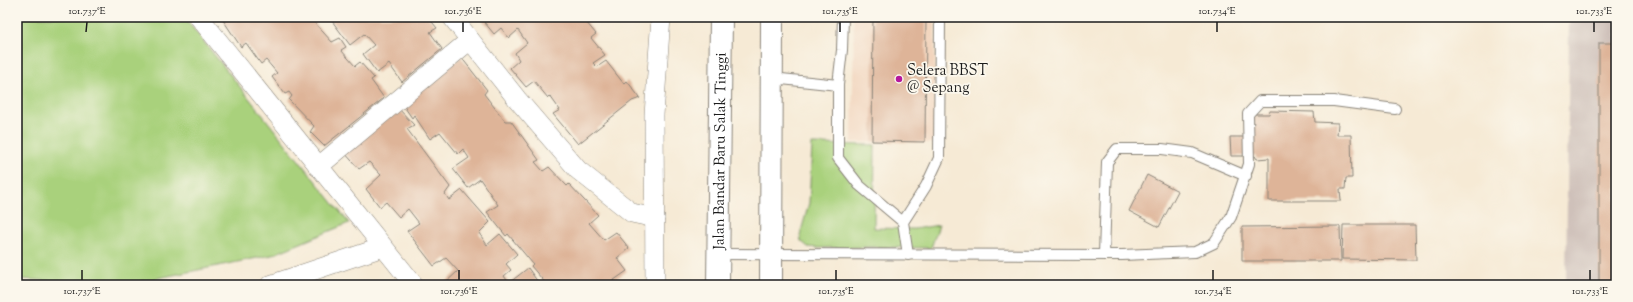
<svg xmlns="http://www.w3.org/2000/svg" width="1633" height="302" font-family="'Sorts Mill Goudy',serif">
	<style>
		.built { fill: #f2d5be }
		.industrial { fill: #cfc1ba }
		.green { fill: #a9d17b; stroke: #62764c }
		.building { fill: #deb498 }
		.lines { fill: none; stroke-linecap: round; stroke-linejoin: round }
		.lane-casing { stroke: #898378; stroke-width: 12 }
		.street-casing { stroke: #898378; stroke-width: 20 }
		.secondary-casing { stroke: #898378; stroke-width: 24 }
		.lane { stroke: #fff; stroke-width: 10 }
		.street { stroke: #fff; stroke-width: 19 }
		.secondary { stroke: #fff; stroke-width: 22 }
		.ticks { fill: none; stroke: #1c1c1c; stroke-width: 1.5 }
		.poi-dot { fill: #b5179e; stroke: #fbf7ec; stroke-width: 1.5 }
		.labels { text-anchor: middle; stroke-width: 3.5; stroke-linejoin: round; paint-order: stroke }
		.poi-label { font-size: 15px; fill: #1c1c1c; stroke: #fbf7ec; text-anchor: start }
		.street-label { font-size: 15px; fill: #1c1c1c; stroke: #fbf7ec }
		.neatline { fill: none; stroke: #1c1c1c; stroke-width: 1.5 }
		.ticks-label { font-size: 10px; text-anchor: middle; fill: #1c1c1c }
	</style>
	<rect width="100%" height="100%" fill="#fbf7ec"/>
	<filter id="ink" filterUnits="userSpaceOnUse"><feTurbulence type="fractalNoise" baseFrequency=".025" numOctaves="2"/><feDisplacementMap in="SourceGraphic" scale="8" xChannelSelector="R" yChannelSelector="G"/><feConvolveMatrix kernelMatrix="1 2 1 2 8 2 1 2 1" color-interpolation-filters="sRGB"/></filter>
	<filter id="wash" filterUnits="userSpaceOnUse"><feTurbulence type="fractalNoise" baseFrequency=".012" numOctaves="4" result="noise"/><feDisplacementMap in="SourceGraphic" scale="16" xChannelSelector="R" yChannelSelector="G"/><feGaussianBlur stdDeviation="0.9" result="paint"/><feColorMatrix in="noise" values="0 0 0 0 0 0 0 0 0 0 0 0 0 0 0 0 0 1.4 0 .05"/><feComposite in="paint" operator="in"/></filter>
	<g filter="url(#wash)">
		<rect width="100%" height="100%" fill="#f6ead5"/>
		<!-- built -->
		<path class="built" d="M854,17h81l-1,126 -82,-1z"/>
		<!-- industrial -->
		<path class="industrial" d="M1569,17h47v268h-50z"/>
		<!-- green -->
		<g class="green">
			<path d="M17,17h167l165,206 -77,32 -148,30 -106,-6 -1,-2z"/>
			<path d="M812,144l63,1 -1,83 40,1 25,-4 -8,23 -57,-1 -57,1 -9,-1 -7,-6 -1,-6 9,-32z"/>
		</g>
		<g id="blocks">
			<!-- building -->
			<g class="building">
				<path d="M221,17h100l-7,5 18,20 8,-4 6,9 -5,3 14,16 5,-4 14,16 -3,2 13,18 -60,48 -14,-14 4,-6 -25,-26 3,-4 -3,-4 -4,2 -13,-17 5,-4 -11,-13 -5,4 -15,-21 -5,4z"/>
				<path d="M329,17h99l9,11 -7,4 12,17 -40,33 -13,-18 -12,9 -14,-19 11,-9 -10,-11 -14,11z"/>
				<path d="M480,17h102l14,17 -5,4 14,17 -12,8 4,4 9,-6 18,23 3,-3 13,17 -8,3 -54,43 -25,-30 7,-4 -10,-14 -2,2 -14,-17 -8,6 -16,-19 9,-8 -4,-7 12,-10 -9,-13 -9,8 -8,-10 -7,6z"/>
				<path d="M873,17h53l-1,125 -53,-1z"/>
				<rect x="1599" y="43" width="17" height="242"/>
				<path d="M461,57l26,33 -3,4 21,27h6l28,39 -4,2 8,9 6,-4 18,19 2,-2 29,31 -9,8 15,17 12,-8 13,16 -12,10 10,13 -20,14h-60l-16,-19 2,-2 -25,-30 -2,2 -19,-24 11,-7 -18,-26 -12,9 -15,-19 16,-11 -6,-9 -5,5 -18,-22 -10,7 -16,-24 -2,3 -11,-16z"/>
				<path d="M397,107l17,18 -7,4 43,58 -5,7 4,6 13,-10 28,32 -11,11 8,12 13,-11 17,20 -11,10 5,6 -7,6 5,7 19,-15 12,17h-97l15,-14 -12,-13 -12,8 -27,-35 12,-8 -11,-14 -9,8 -13,-15 -6,5 -14,-18 15,-14 -12,-13 -10,7 -15,-17z"/>
				<path d="M1270,111l44,1 1,10 23,1 -1,12h14l1,43h-6l-1,11h-5l1,12h-72v-43l-12,1 -2,-3h-24l-1,-19h22l1,-23h16z"/>
				<path d="M1147,175l31,16 -19,36 -30,-16z"/>
				<path d="M1343,225h72l1,35 -74,-1z"/>
				<path d="M1340,226l1,35h-99v-34z"/>
			</g>
		</g>
	</g>
	<g filter="url(#ink)">
		<use href="#blocks" fill-opacity="0" stroke="#898378" stroke-width="1"/>
		<g class="lines">
			<defs>
				<g id="lane">
					<path d="M772,78l66,7 4,-35 1,-33"/>
					<path d="M838,85v73l21,27 44,37"/>
					<path d="M718,254l404,1 73,-3 19,-9 17,-26 18,-53 -1,-50 12,-13h74l61,8"/>
					<path d="M908,255l-5,-33 23,-36 13,-28 1,-141"/>
					<path d="M1104,255l3,-93 10,-13h45l30,4 54,23"/>
				</g>
				<g id="street">
					<path d="M199,17l215,268"/>
					<path d="M452,17l65,82 61,71 54,43 23,5"/>
					<path d="M318,167l152,-127"/>
					<path d="M270,285l113,-38"/>
					<path d="M655,285l-1,-170 7,-98"/>
				</g>
				<g id="secondary">
					<path id="s1" d="M718,285l3,-268"/>
					<path d="M771,285l1,-268"/>
				</g>
			</defs>
			<!-- lane casing -->
			<use href="#lane" class="lane-casing"/>
			<!-- street casing -->
			<use href="#street" class="street-casing"/>
			<!-- secondary casing -->
			<use href="#secondary" class="secondary-casing"/>
			<!-- lane -->
			<use href="#lane" class="lane"/>
			<!-- street -->
			<use href="#street" class="street"/>
			<!-- secondary -->
			<use href="#secondary" class="secondary"/>
		</g>
	</g>
	<!-- ticks -->
	<path class="ticks" d="M86,32l1,-10M463,32v-10M840,32v-10M1217,32v-10M1594,32v-10M82,280v-10M459,280v-10M836,280v-10M1213,280v-10M1590,280v-10"/>
	<!-- markers -->
	<circle class="poi-dot" cx="899" cy="79" r="4"/>
	<g class="labels">
		<!-- poi labels -->
		<g class="poi-label">
			<text x="907" y="75">Selera BBST<tspan x="907" dy="17">@ Sepang</tspan></text>
		</g>
		<!-- street labels -->
		<g class="street-label">
			<text dy="5" stroke="none"><textPath href="#s1" startOffset="134">Jalan Bandar Baru Salak Tinggi</textPath></text>
		</g>
	</g>
	<!-- margin -->
	<rect width="1633" height="302" fill="none" stroke="#fbf7ec" stroke-width="44"/>
	<rect x="22" y="22" width="1589" height="258" class="neatline"/>
	<g class="ticks-label">
		<text x="87" y="14">101.737°E</text>
		<text x="463" y="14">101.736°E</text>
		<text x="840" y="14">101.735°E</text>
		<text x="1217" y="14">101.734°E</text>
		<text x="1594" y="14">101.733°E</text>
		<text x="82" y="294">101.737°E</text>
		<text x="459" y="294">101.736°E</text>
		<text x="836" y="294">101.735°E</text>
		<text x="1213" y="294">101.734°E</text>
		<text x="1590" y="294">101.733°E</text>
	</g>
</svg>
